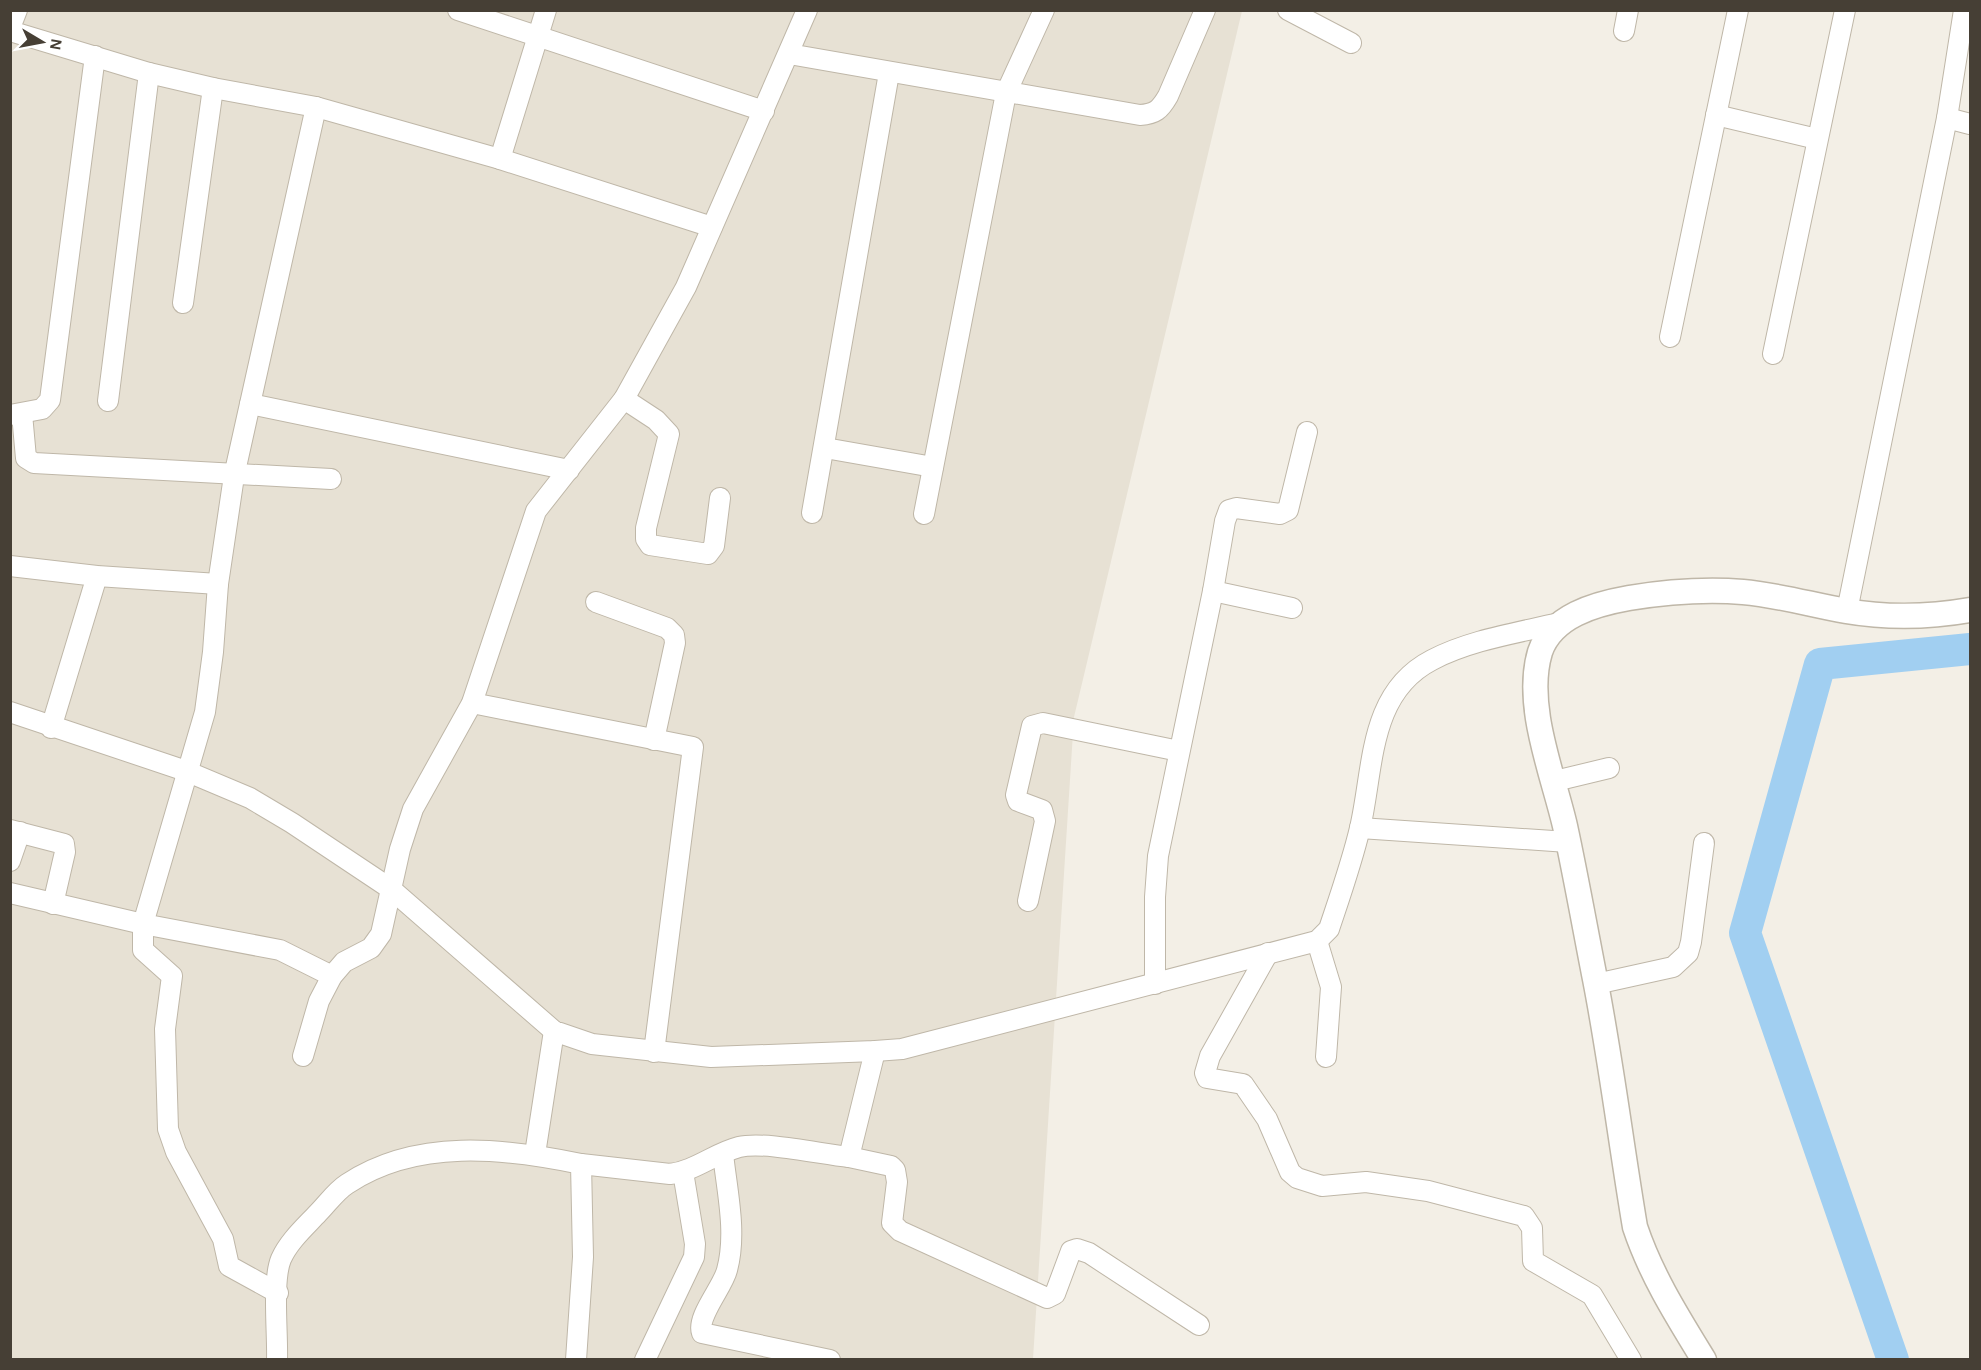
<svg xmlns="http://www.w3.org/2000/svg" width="1981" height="1370" font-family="'Alegreya Sans',sans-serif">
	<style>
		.residential { fill: #e7e1d4 }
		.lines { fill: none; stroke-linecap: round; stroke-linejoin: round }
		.river { stroke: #a1cff1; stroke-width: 32 }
		.minor-casing { stroke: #bfb7a8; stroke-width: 22 }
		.tertiary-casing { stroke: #bfb7a8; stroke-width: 27 }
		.minor { stroke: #fff; stroke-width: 20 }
		.tertiary { stroke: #fff; stroke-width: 24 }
	</style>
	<rect width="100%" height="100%" fill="#f3efe6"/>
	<!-- residential -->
	<path class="residential" d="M10,11h1232l-168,706 -41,642h-1022z"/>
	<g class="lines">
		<!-- river -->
		<path class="river" d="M1893,1360l-148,-427 75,-269 150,-15"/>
		<defs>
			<g id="minor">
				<path d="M458,10l306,101"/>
				<path d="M1288,10l63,33"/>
				<path d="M10,28l7,-18"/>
				<path d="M10,31l139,42 64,15 103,19 184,52 212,68"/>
				<path d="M1624,31l4,-21"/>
				<path d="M789,54l351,61c15,-1 20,-5 28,-19l37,-86"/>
				<path d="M1716,115l101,24"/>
				<path d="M1947,118l23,6"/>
				<path d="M500,159l46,-149"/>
				<path d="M183,303l30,-215"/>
				<path d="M1670,337l68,-327"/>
				<path d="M1773,354l72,-344"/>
				<path d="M624,399l32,21 13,14 -23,94v11l4,6 58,9 6,-8 6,-48"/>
				<path d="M108,401l41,-328"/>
				<path d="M250,404l319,66"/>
				<path d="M22,414l4,44 8,5 297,16"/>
				<path d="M10,415l32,-6 8,-9 45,-344"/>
				<path d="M825,448l108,19"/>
				<path d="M812,513l77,-440"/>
				<path d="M924,514l82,-421 38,-83"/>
				<path d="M10,566l87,10 121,8"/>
				<path d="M1213,591l79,17"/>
				<path d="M596,602l71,26 7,7 1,8 -21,97"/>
				<path d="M1847,611l100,-493 17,-108"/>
				<path d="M472,703l221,44 -39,305"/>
				<path d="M10,712l176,59 64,27 42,25 99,66 163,142 38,13 119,13 164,-6 27,-2 415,-108 12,-12c11,-33 23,-67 31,-101 14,-60 8,-135 72,-168 38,-20 85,-27 127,-37"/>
				<path d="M51,728l46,-152"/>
				<path d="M1555,781l54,-13"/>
				<path d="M1360,828l208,14"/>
				<path d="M10,830l54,14 1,8 -12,52"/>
				<path d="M10,861l10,-29"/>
				<path d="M10,893l133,31 137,26 52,26"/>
				<path d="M1028,901l17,-80 -3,-11 -24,-9 -2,-6 16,-69 11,-3 136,28"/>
				<path d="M1317,941l14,46 -5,70"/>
				<path d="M1268,953l-58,103 -5,17 2,5 36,6 24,35 23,53 7,6 25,8 44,-4 62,9 96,25 8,12 1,33 59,34 39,65"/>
				<path d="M1155,984v-87l3,-41 55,-265 12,-70 4,-11 7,-2 44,6 8,-4 19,-78"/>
				<path d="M1596,984l77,-17 15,-14 3,-11 13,-99"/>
				<path d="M303,1056l16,-55 13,-25 12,-14 27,-14 10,-14 19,-85 13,-40 59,-106 64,-192 88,-112 62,-112 121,-277"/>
				<path d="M535,1154l19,-123"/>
				<path d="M723,1154c4,37 14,79 4,116 -4,17 -31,47 -25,63l128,27"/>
				<path d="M849,1157l42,9 4,4 2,12 -5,41 8,8 147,67 8,-4 16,-43 6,-2 12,4 110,72"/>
				<path d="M581,1164l89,10c25,-3 45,-21 69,-27 25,-6 81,7 110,10l26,-106"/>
				<path d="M278,1293l-49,-27 -6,-27 -47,-87 -8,-23 -3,-100 7,-53 -29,-26v-26l62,-212 8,-60 5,-68 16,-108 82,-369"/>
				<path d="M277,1360c1,-26 -5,-79 4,-101 8,-18 24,-32 37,-46 9,-9 18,-22 29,-29 69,-46 157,-36 234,-20l2,93 -7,103"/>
				<path d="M645,1360l49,-103 1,-13 -12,-72"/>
			</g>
			<path id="tertiary" d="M1704,1360c-27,-44 -53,-85 -69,-133 -14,-83 -24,-166 -40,-248 -10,-51 -19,-102 -30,-153 -12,-52 -41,-121 -25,-174 12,-36 55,-48 89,-54 37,-6 76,-9 114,-6 35,3 69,13 103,19 41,7 84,6 124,-1"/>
		</defs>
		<!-- minor casing -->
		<use href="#minor" class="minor-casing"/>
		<!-- tertiary casing -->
		<use href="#tertiary" class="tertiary-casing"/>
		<!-- minor -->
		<use href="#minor" class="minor"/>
		<!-- tertiary -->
		<use href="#tertiary" class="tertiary"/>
	</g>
	<!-- border -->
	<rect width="1981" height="1370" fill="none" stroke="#463f35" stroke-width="24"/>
	<!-- north arrow -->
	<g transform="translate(42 42) rotate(100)" stroke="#ffffff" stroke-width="4.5" paint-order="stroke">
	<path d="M0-4.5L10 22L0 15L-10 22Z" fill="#463f35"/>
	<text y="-9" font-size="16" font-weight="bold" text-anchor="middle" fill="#463f35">N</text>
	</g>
</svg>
